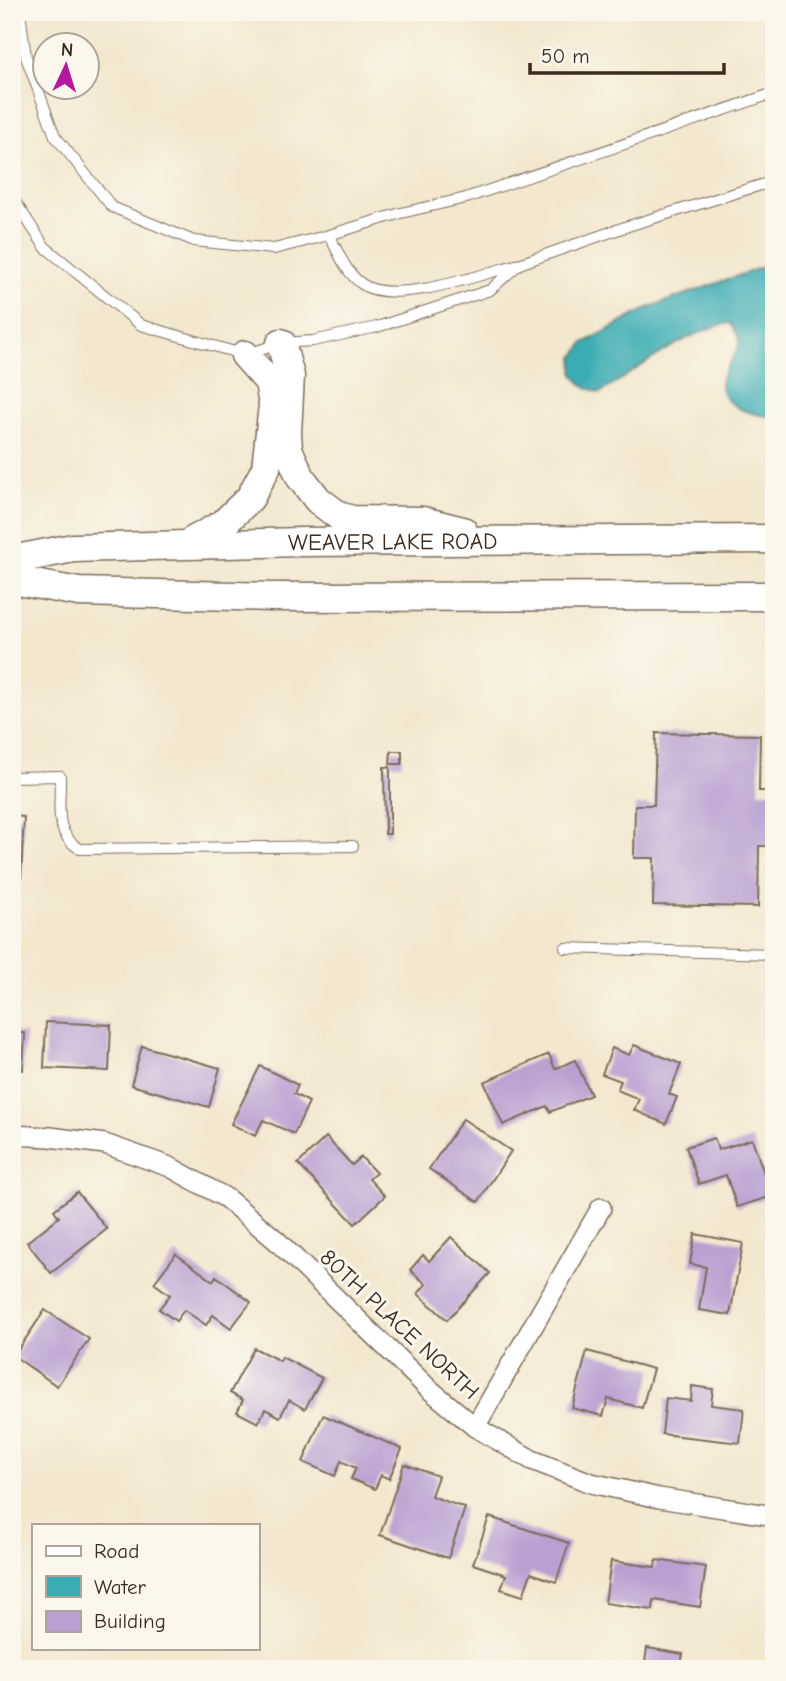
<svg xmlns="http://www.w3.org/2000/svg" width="786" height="1681" font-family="'Comic Neue',sans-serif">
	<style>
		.water { fill: #3aacb4; stroke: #3a6b69; stroke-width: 2 }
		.building { fill: #baa0d2 }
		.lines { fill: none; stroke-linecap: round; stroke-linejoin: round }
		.service-casing { stroke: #7b6c5c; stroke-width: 12 }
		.minor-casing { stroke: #7b6c5c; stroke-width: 22 }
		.secondary-casing { stroke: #7b6c5c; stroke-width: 31 }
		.service { stroke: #fff; stroke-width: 10 }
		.minor { stroke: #fff; stroke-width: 19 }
		.secondary { stroke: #fff; stroke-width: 28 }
		.labels { text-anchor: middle; stroke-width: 6; stroke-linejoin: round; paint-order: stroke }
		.street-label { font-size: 23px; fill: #3b2a1e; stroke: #fbf7ec }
	</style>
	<rect width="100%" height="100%" fill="#fbf7ec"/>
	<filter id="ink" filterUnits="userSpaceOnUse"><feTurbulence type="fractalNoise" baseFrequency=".0143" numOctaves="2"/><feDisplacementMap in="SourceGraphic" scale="14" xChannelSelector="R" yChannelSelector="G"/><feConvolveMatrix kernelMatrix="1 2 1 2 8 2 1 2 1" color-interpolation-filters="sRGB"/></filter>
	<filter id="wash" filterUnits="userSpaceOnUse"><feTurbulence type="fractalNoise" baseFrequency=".00686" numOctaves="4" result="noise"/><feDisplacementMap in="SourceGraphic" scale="28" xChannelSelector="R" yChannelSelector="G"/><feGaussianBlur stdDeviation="1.57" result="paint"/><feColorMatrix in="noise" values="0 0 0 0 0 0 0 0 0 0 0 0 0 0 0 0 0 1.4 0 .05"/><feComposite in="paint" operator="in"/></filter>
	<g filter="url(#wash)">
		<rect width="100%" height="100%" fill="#f3e7ce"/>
		<!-- water -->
		<path class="water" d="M774,263v153c-21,0 -59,-10 -52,-38 3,-12 16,-23 17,-35 0,-8 -5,-15 -9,-20 -40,6 -95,48 -130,70l-17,-7 -10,-13 1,-16 10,-14 66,-36z"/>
		<g id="blocks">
			<!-- building -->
			<g class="building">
				<path d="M656,733l104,2 -1,56h13l-1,55h-12l-1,61 -105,-2 1,-47h-20l1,-53h19z"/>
				<path d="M391,751h11v13h-12z"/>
				<path d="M384,767h6v67h-5z"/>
				<path d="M12,816l12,1 -3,63h-9z"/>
				<path d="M46,1022l65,3 -2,46 -65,-3z"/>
				<path d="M12,1033h13l-2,37 -11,-1z"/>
				<path d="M634,1045l47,19 -12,30 8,3 -11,27 -32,-14 5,-11 -22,-9 4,-9 -19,-7 10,-26 17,7z"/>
				<path d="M142,1046l78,22 -11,39 -78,-22z"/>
				<path d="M549,1054l6,15 20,-9 16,35 -41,17 -3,-6 -44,19 -19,-43z"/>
				<path d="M260,1066l38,19 -4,9 15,8 -15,32 -31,-14 -8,16 -24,-12z"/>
				<path d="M463,1119l48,32 -33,51 -49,-33z"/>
				<path d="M326,1137l26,28 9,-8 15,16 -7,6 16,17 -30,28 -57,-60z"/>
				<path d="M714,1138l4,12 34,-11 20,57 -35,11 -11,-32 -27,9 -13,-37z"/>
				<path d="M77,1192l30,37 -56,44 -24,-31 32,-25 -5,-7z"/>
				<path d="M695,1234l48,9 -13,72 -31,-5 7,-43 -16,-3z"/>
				<path d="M451,1237l39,36 -43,47 -29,-26 8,-10 -16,-14 13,-15 6,6z"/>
				<path d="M176,1254l37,27 3,-5 35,26 -20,26 -18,-13 -7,10 -22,-15 -8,11 -17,-12 11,-14 -16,-12z"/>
				<path d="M45,1310l44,29 -32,47 -43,-30z"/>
				<path d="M254,1348l26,13 2,-4 40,21 -17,31 -16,-9 -9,17 -15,-8 -7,14 -21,-11 6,-12 -13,-7z"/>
				<path d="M587,1351l66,18 -11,39 -34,-9 -5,17 -31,-8z"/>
				<path d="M692,1386l21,3 -2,16 33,4 -4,34 -78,-9 4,-36 25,3z"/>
				<path d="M323,1415l79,34 -13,30 -8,-4 -6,14 -24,-10 5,-11 -15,-7 -6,15 -32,-14z"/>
				<path d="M404,1464l34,12 -7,20 34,12 -17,50 -68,-23z"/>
				<path d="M489,1517l80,26 -13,39 -25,-9 -8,23 -22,-7 5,-14 -33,-11z"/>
				<path d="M656,1560l50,7 -6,40 -46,-7 -1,10 -48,-7 6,-42 44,6z"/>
				<path d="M647,1648l36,6 -3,15h-36z"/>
			</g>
		</g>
	</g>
	<g filter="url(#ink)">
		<use href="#blocks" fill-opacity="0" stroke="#7b6c5c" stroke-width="2"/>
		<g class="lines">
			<defs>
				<g id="service">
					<path d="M20,12l6,45 29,79 57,71 82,34 80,8 55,-14 72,-22 65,-15 308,-105"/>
					<path d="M12,197l33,50 96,78 104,30 36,-12 32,-2 64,-14 113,-37 29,-26 109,-38 146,-45"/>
					<path d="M329,235c10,18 16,37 33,49 31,22 118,-9 153,-19"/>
					<path d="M12,777l48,-1c1,30 -8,56 20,73l273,-3"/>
					<path d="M565,948l209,6"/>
				</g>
				<g id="minor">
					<path d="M12,1135l38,2 55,7 65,23 56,31 50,42 152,148 47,39 57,33 59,23 68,15 115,18"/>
					<path d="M475,1427l126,-219"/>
				</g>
				<g id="secondary">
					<path d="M281,343l9,33 -3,57 1,16 13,29 17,22 21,16 13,4 71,1 40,10"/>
					<path d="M191,542l32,-18 27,-26 16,-30 7,-63 -4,-23 -24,-27"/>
					<path id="s1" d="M12,560l61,-12 227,-6 474,-3"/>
					<path d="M12,580l67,12 194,5 501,-1"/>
				</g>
			</defs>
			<!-- service casing -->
			<use href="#service" class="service-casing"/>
			<!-- minor casing -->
			<use href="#minor" class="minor-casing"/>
			<!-- secondary casing -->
			<use href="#secondary" class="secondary-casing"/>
			<!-- service -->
			<use href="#service" class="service"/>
			<!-- minor -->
			<use href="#minor" class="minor"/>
			<!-- secondary -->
			<use href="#secondary" class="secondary"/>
		</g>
	</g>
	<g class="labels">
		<!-- street labels -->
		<g class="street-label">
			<text dy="8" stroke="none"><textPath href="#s1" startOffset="382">WEAVER LAKE ROAD</textPath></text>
			<text transform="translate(400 1324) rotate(43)" y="8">80TH PLACE NORTH</text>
		</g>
	</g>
	<!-- margin -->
	<rect width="786" height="1681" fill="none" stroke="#fbf7ec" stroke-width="42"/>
	<!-- legend -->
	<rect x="32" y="1524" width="228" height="126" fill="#fbf7ec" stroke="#aea59a" stroke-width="2"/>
	<rect x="46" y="1546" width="35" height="10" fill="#ffffff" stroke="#aea59a" stroke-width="2"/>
	<text x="94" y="1558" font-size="21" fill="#3b2a1e">Road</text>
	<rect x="46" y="1576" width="35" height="21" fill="#3aacb4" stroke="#aea59a" stroke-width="2"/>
	<text x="94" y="1594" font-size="21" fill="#3b2a1e">Water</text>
	<rect x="46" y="1611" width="35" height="21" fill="#baa0d2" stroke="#aea59a" stroke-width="2"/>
	<text x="94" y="1628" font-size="21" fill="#3b2a1e">Building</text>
	<!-- north arrow -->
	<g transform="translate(66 66) rotate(4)"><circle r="33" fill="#fbf7ec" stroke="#aea59a" stroke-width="2"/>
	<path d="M0-5L12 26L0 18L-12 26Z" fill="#b5179e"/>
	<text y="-10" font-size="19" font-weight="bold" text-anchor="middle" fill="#3b2a1e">N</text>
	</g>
	<!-- scale -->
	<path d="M530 63v10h194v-10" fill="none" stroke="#3b2a1e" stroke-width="3.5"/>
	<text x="541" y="63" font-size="21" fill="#3b2a1e" stroke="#fbf7ec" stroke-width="5" paint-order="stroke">50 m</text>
</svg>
